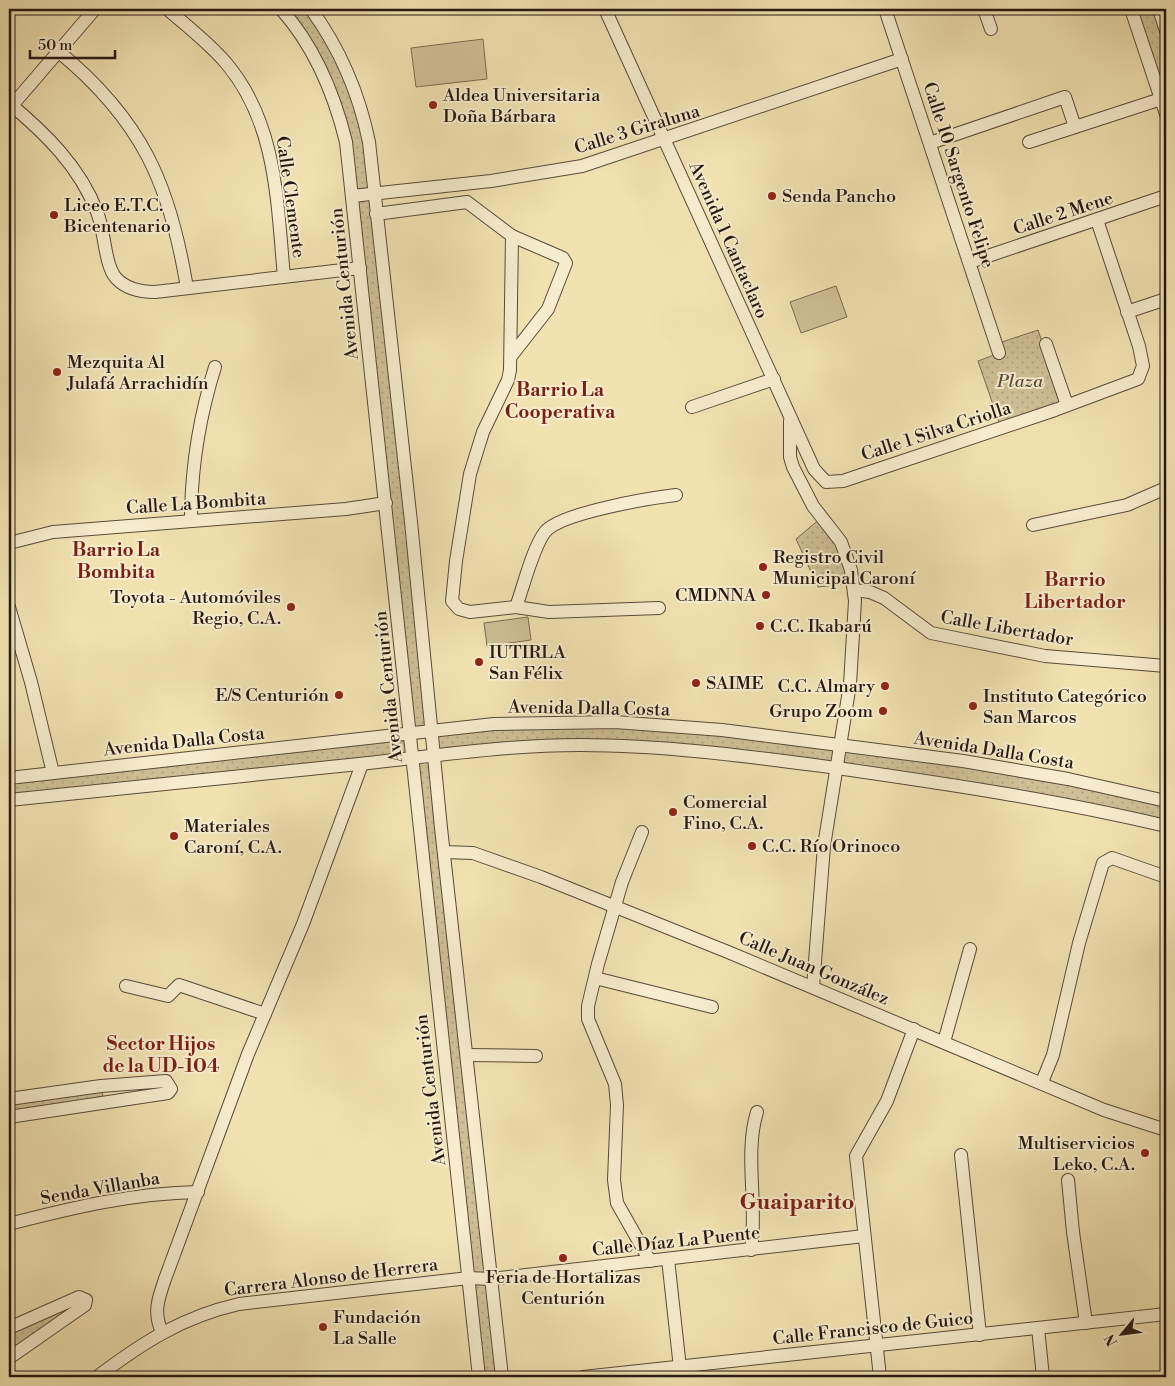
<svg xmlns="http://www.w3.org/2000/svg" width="1175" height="1386" font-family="'Libre Bodoni',serif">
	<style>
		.grass { fill: url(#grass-dots); stroke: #7a6c55; fill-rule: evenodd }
		.garden { fill: #cfc097; stroke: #7a6c55 }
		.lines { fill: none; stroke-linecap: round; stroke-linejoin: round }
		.minor-casing { stroke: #594b3b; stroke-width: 14 }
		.minor { stroke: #f7eccd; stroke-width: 12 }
		.poi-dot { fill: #8f2418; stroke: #f7eccd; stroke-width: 2 }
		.labels { text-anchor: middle; stroke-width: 4; stroke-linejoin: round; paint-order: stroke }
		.poi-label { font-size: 18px; fill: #261913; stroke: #f7eccd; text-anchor: start }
		.street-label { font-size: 18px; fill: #261913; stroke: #f7eccd }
		.park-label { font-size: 18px; font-style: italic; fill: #594b3b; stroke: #f7eccd }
		.neighbourhood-label { font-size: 19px; font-weight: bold; fill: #7a1f14; stroke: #f7eccd }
		.district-label { font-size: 22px; font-weight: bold; fill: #7a1f14; stroke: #f7eccd }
	</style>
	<defs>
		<pattern id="grass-dots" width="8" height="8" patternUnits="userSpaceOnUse" patternTransform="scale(1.25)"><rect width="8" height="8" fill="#cfc097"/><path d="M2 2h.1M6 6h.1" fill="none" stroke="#b2a481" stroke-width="1.8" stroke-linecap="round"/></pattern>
	</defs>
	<rect width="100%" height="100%" fill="#f2e2b2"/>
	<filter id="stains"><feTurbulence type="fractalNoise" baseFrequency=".004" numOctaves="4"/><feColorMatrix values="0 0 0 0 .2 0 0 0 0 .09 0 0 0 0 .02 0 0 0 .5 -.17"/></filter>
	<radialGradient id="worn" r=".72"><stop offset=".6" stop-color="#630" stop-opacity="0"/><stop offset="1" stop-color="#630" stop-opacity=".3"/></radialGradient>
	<!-- grass -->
	<g class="grass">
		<path d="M281,9h30l52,107 69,616 154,-10 284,26 296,53v25l-102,-23 -436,-57 -194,9 68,622h-23l-66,-620 -404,43v-22l401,-43 -55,-516 -22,-124zM432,732l2,23 -21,2 -3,-22z"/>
		<path d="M1132,9h34v103z"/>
		<path d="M1038,330l26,77 -63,21 -23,-67 21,-8 -3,-9z"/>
		<path d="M821,518l12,14 20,51 -35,4 -22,-48z"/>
		<path d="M101,1086l3,17 -95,14v-18z"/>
		<path d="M84,1298l-75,60v-29z"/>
	</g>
	<!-- garden -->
	<g class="garden">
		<path d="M483,39l4,40 -71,8 -5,-39z"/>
		<path d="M836,286l11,31 -46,16 -11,-31z"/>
		<path d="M528,617l3,23 -44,6 -3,-23z"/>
	</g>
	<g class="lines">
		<defs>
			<g id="minor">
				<path d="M167,9c20,17 42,34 59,54 51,60 51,139 58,214"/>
				<path d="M281,9c34,38 53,84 65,133l133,1235"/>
				<path d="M311,9c29,40 48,84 58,133l42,380 30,306 61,549"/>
				<path d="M605,9l209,460 12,13 17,-1 212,-71 83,-31 5,-13 -4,-20 -42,-126"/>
				<path d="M885,9l114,344"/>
				<path d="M984,9l7,20"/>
				<path d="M1131,9l35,105"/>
				<path d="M1159,9l7,22"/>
				<path d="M58,51c84,69 112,133 129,237"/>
				<path d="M9,103c36,30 71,64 88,109 8,18 7,52 19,66 10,11 25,14 39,14l205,-24"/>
				<path d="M9,109l86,-100"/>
				<path d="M1029,142l132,-43"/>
				<path d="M930,143l135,-46 10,30"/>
				<path d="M352,196l139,-15 91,-15 320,-107"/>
				<path d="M376,214l91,-12 45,34 51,22 3,5 -18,46 -36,46"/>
				<path d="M512,236l-2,134 -2,10 -25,52 -13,42 -14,87 -4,40 7,8 11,3 46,-5 33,5 110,-4"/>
				<path d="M970,262l196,-66"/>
				<path d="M1127,312l39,-13"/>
				<path d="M1046,344l21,61"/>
				<path d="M692,407l82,-28"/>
				<path d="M790,421v36l3,10 20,39 28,36 10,28 4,31 -5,83 -26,162 -11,141"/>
				<path d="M191,521c0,-53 8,-103 24,-154"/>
				<path d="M1033,525l94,-20 39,-17"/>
				<path d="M9,543l44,-11 293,-23 40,-6"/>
				<path d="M854,590l16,2 14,6 47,35 114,23 121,10"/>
				<path d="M9,607l22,75 22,91"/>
				<path d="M516,607c7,-19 17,-60 29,-75 15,-19 105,-34 131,-37"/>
				<path d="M9,778l485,-54 121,-2 107,8 241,31 105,18 98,22"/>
				<path d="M9,800c116,-13 233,-24 350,-36 74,-8 147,-19 221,-19 86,0 173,12 257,23 111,16 220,32 329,58"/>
				<path d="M642,832l-20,50 -24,82 -10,42v13l27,65 2,21 -3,75 3,23 33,58"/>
				<path d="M444,852l29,1 68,24 187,75 376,158 62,20"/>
				<path d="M595,978l117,29"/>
				<path d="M126,986l42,10 11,-11 86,29"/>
				<path d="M944,1042l26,-93"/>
				<path d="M467,1055l69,1"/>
				<path d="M1042,1082l11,-27 26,-112 24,-80 9,-5 54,19"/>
				<path d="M9,1099l92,-13 65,-5 5,8 -3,4 -159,24"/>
				<path d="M961,1155l19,180"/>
				<path d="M1068,1180l5,52 13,91"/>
				<path d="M9,1224c62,-16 124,-31 189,-32"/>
				<path d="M751,1250c7,-46 -7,-96 6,-138"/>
				<path d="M668,1259l13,118"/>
				<path d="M9,1328l70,-31 7,3 -1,5 -76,53"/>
				<path d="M1038,1328l5,49"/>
				<path d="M162,1332c-9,-19 -4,-33 3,-53l83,-225 55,-130 59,-160"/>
				<path d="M97,1377c45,-34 85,-60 142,-73l230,-26 22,1 373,-43"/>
				<path d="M583,1377l583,-63"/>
				<path d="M880,1377l-24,-221 31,-55 27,-72"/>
			</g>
		</defs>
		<!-- minor casing -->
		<use href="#minor" class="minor-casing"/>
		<!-- minor -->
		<use href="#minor" class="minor"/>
	</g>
	<!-- markers -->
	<g class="poi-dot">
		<circle cx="433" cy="105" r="5"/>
		<circle cx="772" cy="196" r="5"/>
		<circle cx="54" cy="215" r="5"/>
		<circle cx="57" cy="372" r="5"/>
		<circle cx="763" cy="567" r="5"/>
		<circle cx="766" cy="595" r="5"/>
		<circle cx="291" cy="607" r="5"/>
		<circle cx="760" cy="626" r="5"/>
		<circle cx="479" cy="662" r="5"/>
		<circle cx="696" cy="683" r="5"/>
		<circle cx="885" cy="686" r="5"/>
		<circle cx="339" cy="695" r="5"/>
		<circle cx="973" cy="706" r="5"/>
		<circle cx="883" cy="711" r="5"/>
		<circle cx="673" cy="812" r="5"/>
		<circle cx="174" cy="836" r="5"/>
		<circle cx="752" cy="846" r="5"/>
		<circle cx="1145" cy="1153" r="5"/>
		<circle cx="563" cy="1258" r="5"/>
		<circle cx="323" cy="1327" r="5"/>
	</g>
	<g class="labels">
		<!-- poi labels -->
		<g class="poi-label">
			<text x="443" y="101">Aldea Universitaria<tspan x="443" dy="21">Doña Bárbara</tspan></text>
			<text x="782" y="202">Senda Pancho</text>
			<text x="64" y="211">Liceo E.T.C.<tspan x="64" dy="21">Bicentenario</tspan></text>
			<text x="67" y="368">Mezquita Al<tspan x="67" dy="21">Julafá Arrachidín</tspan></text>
			<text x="773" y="563">Registro Civil<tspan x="773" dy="21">Municipal Caroní</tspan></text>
			<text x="756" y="601" text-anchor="end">CMDNNA</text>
			<text x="281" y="603" text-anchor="end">Toyota - Automóviles<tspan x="281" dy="21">Regio, C.A.</tspan></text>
			<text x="770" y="632">C.C. Ikabarú</text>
			<text x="489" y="658">IUTIRLA<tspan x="489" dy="21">San Félix</tspan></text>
			<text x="706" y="689">SAIME</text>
			<text x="875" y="692" text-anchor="end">C.C. Almary</text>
			<text x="329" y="701" text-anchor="end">E/S Centurión</text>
			<text x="983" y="702">Instituto Categórico<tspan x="983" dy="21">San Marcos</tspan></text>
			<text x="873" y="717" text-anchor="end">Grupo Zoom</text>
			<text x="683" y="808">Comercial<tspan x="683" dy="21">Fino, C.A.</tspan></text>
			<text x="184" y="832">Materiales<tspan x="184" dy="21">Caroní, C.A.</tspan></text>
			<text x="762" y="852">C.C. Río Orinoco</text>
			<text x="1135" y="1149" text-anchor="end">Multiservicios<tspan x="1135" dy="21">Leko, C.A.</tspan></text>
			<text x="563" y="1283" text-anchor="middle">Feria de Hortalizas<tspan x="563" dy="21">Centurión</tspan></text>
			<text x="333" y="1323">Fundación<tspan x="333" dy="21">La Salle</tspan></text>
		</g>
		<!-- street labels -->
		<g class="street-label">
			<text transform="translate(637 129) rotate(-17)" y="6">Calle 3 Giraluna</text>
			<text transform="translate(959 175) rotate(72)" y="6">Calle 10 Sargento Felipe</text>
			<text transform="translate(291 197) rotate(82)" y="6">Calle Clemente</text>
			<text transform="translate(1063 213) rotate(-18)" y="6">Calle 2 Mene</text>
			<text transform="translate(729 240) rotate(66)" y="6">Avenida 1 Cantaclaro</text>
			<text transform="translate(344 284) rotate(-96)" y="6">Avenida Centurión</text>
			<text transform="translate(936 431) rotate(-18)" y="6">Calle 1 Silva Criolla</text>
			<text transform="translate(196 503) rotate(-4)" y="6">Calle La Bombita</text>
			<text transform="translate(1007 628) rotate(10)" y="6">Calle Libertador</text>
			<text transform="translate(388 687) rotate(-96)" y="6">Avenida Centurión</text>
			<text transform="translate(589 708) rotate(1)" y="6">Avenida Dalla Costa</text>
			<text transform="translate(184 741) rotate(-6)" y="6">Avenida Dalla Costa</text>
			<text transform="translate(994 750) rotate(9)" y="6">Avenida Dalla Costa</text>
			<text transform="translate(814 968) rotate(23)" y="6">Calle Juan González</text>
			<text transform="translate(430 1090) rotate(-97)" y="6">Avenida Centurión</text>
			<text transform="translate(100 1188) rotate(-10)" y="6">Senda Villanba</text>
			<text transform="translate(676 1241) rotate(-6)" y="6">Calle Díaz La Puente</text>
			<text transform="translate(331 1277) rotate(-7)" y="6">Carrera Alonso de Herrera</text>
			<text transform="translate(873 1328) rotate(-6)" y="6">Calle Francisco de Guico</text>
		</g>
		<!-- park labels -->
		<g class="park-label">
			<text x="1020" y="387">Plaza</text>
		</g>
		<!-- neighbourhood labels -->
		<g class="neighbourhood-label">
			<text x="560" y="396">Barrio La<tspan x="560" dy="22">Cooperativa</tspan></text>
			<text x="116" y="556">Barrio La<tspan x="116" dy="22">Bombita</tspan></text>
			<text x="1075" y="586">Barrio<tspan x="1075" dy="22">Libertador</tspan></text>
			<text x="161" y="1050">Sector Hijos<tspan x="161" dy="22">de la UD-104</tspan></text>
		</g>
		<!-- district labels -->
		<g class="district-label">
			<text x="797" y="1209">Guaiparito</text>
		</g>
	</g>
	<!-- margin -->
	<rect width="1175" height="1386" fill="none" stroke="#f2e2b2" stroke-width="30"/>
	<rect x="10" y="10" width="1155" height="1366" fill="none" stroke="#261913" stroke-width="2.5"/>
	<rect x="15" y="15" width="1145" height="1356" fill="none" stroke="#261913"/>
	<!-- north arrow -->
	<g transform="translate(1122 1334) rotate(241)" stroke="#f7eccd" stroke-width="4" paint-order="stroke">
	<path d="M0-4L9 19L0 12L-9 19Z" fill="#261913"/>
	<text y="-8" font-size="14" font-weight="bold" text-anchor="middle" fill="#261913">N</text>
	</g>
	<!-- scale -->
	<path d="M30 50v8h85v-8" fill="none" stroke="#261913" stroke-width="2.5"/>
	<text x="38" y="50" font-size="15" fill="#261913" stroke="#f7eccd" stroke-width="4" paint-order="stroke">50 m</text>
	<rect width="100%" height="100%" filter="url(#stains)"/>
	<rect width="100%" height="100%" fill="url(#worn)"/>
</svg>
